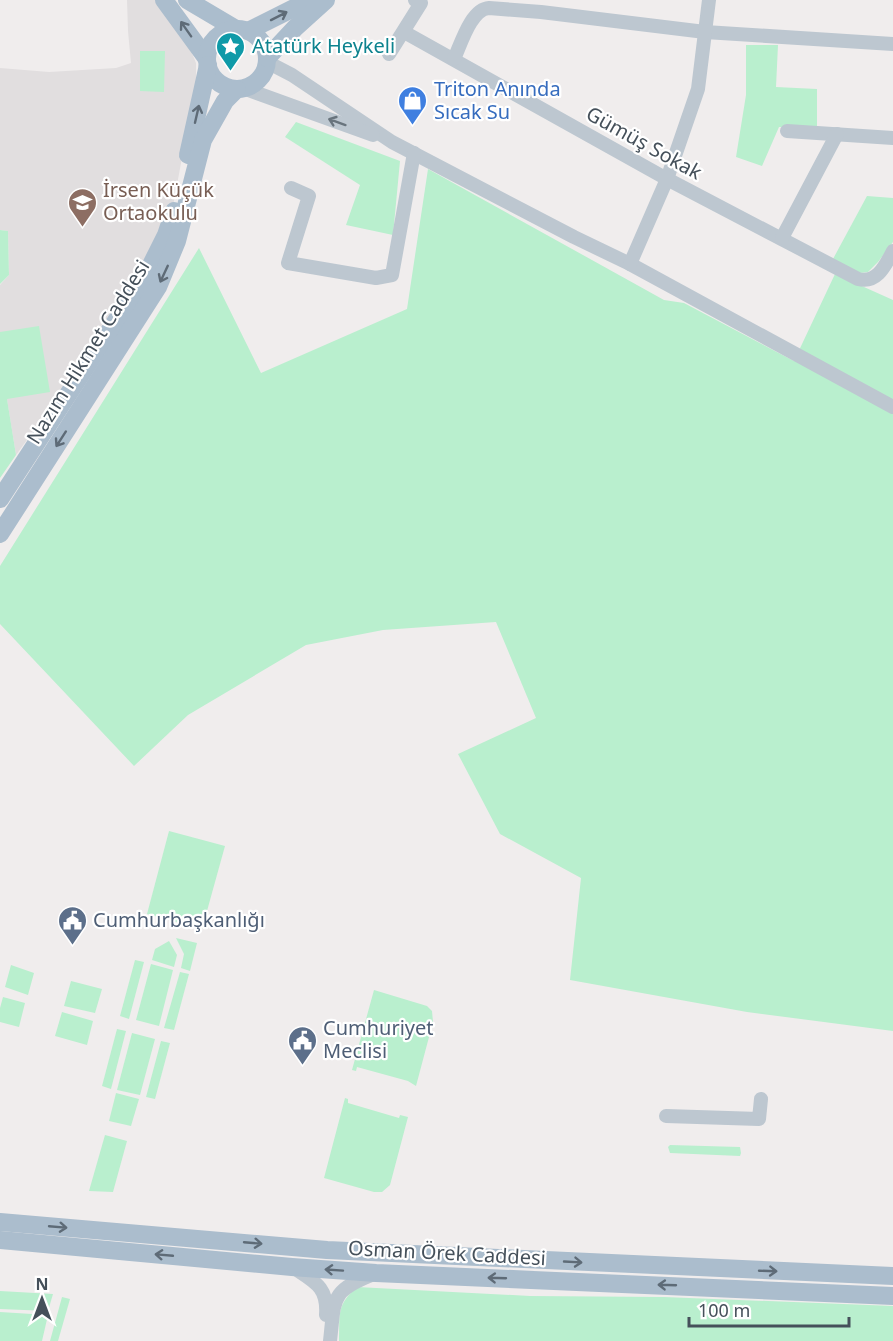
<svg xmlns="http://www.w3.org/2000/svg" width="893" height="1341" font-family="'Noto Sans',sans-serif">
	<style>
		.education { fill: #e1dedf }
		.green { fill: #b9efce }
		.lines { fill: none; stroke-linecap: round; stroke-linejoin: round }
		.minor { stroke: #bdc7d0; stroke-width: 14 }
		.major { stroke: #abbdcd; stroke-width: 18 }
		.oneway { stroke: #5e6b77 }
		.oneway2 { stroke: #69747d }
		.labels { text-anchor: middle; stroke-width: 4.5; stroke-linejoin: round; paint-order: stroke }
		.culture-label { font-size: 20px; fill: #0d838f; stroke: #fff; text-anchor: start }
		.shop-label { font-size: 20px; fill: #366cbe; stroke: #fff; text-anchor: start }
		.street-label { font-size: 20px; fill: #45505a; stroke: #fff }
		.education-label { font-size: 20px; fill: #785e54; stroke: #fff; text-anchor: start }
		.service-label { font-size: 20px; fill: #4e5e75; stroke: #fff; text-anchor: start }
	</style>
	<rect width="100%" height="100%" fill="#f0eded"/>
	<!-- education -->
	<path class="education" d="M127,0h30l32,46 7,17v20l-23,123 -7,18 -77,130 -73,101 -16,-99v-71l9,-10 -1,-44 -8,-1v-162l49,4 67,-4 15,-5 -3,-32z"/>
	<!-- green -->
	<g class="green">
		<path d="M746,45h32l-2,42 41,2v38h-38l-17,39 -26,-9 10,-62z"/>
		<path d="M140,51h25l-1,41 -24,-1z"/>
		<path d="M296,122l104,39 -7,74 -47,-10 14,-40 -75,-48z"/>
		<path d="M428,169l236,131 20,3 110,58 41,-87 58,26v731l-146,-19 -177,-32 11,-102 -81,-44 -42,-80 78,-36 -40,-96 -113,8 -77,15 -118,70 -54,51 -134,-142v-58l199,-318 62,125 146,-64z"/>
		<path d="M867,196l26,2v44l-15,20 -10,10 -8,1 -27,-14z"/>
		<path d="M0,230l8,1 1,44 -9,9z"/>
		<path d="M39,326l11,66 -43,7 9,56 -16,23v-146z"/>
		<path d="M169,831l56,15 -23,83 -55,-15z"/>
		<path d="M176,938l21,5 -7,28 -9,-3 3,-14z"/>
		<path d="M169,941l8,14 -3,12 -22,-7 3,-11z"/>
		<path d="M135,960l9,2 -15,57 -9,-3z"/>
		<path d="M151,964l22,6 -14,56 -23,-6z"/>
		<path d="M11,965l23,8 -6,22 -23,-8z"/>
		<path d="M180,972l9,2 -15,56 -10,-2z"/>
		<path d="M71,981l31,8 -7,24 -31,-7z"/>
		<path d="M374,990l53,16 5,5 1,11 -17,64 -8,-5 -51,-14 -1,4 -4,-1z"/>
		<path d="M3,997l22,6 -6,24 -19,-5v-14z"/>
		<path d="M62,1012l31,9 -6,24 -32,-9z"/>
		<path d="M117,1029l9,2 -15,58 -9,-3z"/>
		<path d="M132,1033l23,6 -15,56 -23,-5z"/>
		<path d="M161,1041l9,2 -15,56 -9,-2z"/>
		<path d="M116,1093l23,6 -8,27 -22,-5z"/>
		<path d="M345,1098l3,1v4l51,15 1,-3 8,2 -18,68 -8,7h-8l-50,-14z"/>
		<path d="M105,1135l22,6 -14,51 -24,-1z"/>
		<path d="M670,1145l70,2 1,6 -1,3 -70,-3 -2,-6z"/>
		<path d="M357,1287l173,9 134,1 229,9v35h-554c1,-26 -3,-36 18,-54z"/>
		<path d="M0,1291l53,3 -5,17 -48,-2z"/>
		<path d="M62,1297l8,2 -12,42h-8z"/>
		<path d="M0,1312l48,3 -6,26h-42z"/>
	</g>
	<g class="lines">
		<!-- minor -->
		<g class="minor">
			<path d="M404,32l263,147 191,100c19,5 27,-13 35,-28"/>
			<path d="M389,54l32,-51 -6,-3"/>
			<path d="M454,59c7,-15 17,-50 35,-51l52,4 164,20 188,12"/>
			<path d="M267,62l25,13 100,67 182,95 56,27 263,143"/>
			<path d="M243,88l130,47"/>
			<path d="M787,131l106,7"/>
			<path d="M291,188l18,8 -21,67 88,15 16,-3 22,-122"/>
			<path d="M782,238l55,-104"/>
			<path d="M630,264l37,-85 31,-90 11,-89"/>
			<path d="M666,1116l93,3 2,-20"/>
			<path d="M294,1268c21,14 34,19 32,47"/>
			<path d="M330,1341c5,-43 0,-50 44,-67"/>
		</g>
		<!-- major -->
		<g class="major">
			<path d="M164,0l43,59"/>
			<path d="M187,0l49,29"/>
			<circle cx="237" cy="59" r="30"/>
			<path d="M248,31l62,-31"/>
			<path d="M267,58l28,-30 31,-28"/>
			<path d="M188,155l20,-90"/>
			<path d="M0,499l146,-224 20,-40 8,-24"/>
			<path d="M0,534l158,-247 19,-46 26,-101 22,-39 12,-12"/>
			<path d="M0,1222l327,28 566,26"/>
			<path d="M0,1240l292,27 84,6 517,23"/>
		</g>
	</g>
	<!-- one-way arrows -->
	<defs><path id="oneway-shaft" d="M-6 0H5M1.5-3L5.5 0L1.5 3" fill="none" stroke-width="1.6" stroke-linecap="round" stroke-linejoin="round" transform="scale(1.5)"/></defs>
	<g class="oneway">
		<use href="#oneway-shaft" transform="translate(279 16) rotate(-27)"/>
		<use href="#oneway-shaft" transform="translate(186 29) rotate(-125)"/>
		<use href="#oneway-shaft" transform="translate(197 114) rotate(-77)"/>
		<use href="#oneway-shaft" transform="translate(164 274) rotate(115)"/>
		<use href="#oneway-shaft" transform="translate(61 439) rotate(123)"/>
		<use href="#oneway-shaft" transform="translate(58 1227) rotate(5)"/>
		<use href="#oneway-shaft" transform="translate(253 1243) rotate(5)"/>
		<use href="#oneway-shaft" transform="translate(164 1255) rotate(-175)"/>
		<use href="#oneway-shaft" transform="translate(573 1262) rotate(3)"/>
		<use href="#oneway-shaft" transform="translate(334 1270) rotate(-176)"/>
		<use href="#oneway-shaft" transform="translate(768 1271) rotate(2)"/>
		<use href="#oneway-shaft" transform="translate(497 1278) rotate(-178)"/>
		<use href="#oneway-shaft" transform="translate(667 1285) rotate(-178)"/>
	</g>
	<use class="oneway2" href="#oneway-shaft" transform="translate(337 122) rotate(-160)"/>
	<!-- icons -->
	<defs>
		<symbol id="sight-pin" viewBox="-11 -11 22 30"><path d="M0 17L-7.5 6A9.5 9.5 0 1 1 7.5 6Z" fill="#0f9aa8" stroke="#fff"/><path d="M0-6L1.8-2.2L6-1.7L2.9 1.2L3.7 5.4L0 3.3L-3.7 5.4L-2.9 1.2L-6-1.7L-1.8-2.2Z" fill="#fff"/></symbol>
		<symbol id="shop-pin" viewBox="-11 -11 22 30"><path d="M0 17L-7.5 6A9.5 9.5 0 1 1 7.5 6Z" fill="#3f7fe0" stroke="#fff"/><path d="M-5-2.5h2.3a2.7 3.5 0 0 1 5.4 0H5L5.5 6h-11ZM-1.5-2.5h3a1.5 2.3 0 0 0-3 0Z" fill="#fff"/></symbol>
		<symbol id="school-pin" viewBox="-11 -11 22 30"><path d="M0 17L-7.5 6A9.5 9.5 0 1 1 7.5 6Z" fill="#8d6e63" stroke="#fff"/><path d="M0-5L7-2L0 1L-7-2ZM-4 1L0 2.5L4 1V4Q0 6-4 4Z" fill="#fff"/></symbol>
		<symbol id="civic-pin" viewBox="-11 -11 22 30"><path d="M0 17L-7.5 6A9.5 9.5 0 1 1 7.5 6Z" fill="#5c6f8a" stroke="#fff"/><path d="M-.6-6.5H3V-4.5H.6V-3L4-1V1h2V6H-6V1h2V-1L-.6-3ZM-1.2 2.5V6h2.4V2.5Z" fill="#fff"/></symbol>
	</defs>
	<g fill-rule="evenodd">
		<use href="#sight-pin" x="214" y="30" width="33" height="45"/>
		<use href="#shop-pin" x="396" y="84" width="33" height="45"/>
		<use href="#school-pin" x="66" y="186" width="33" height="45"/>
		<use href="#civic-pin" x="56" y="904" width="33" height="45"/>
		<use href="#civic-pin" x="286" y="1024" width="33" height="45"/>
	</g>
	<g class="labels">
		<!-- culture labels -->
		<g class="culture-label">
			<text x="252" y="53">Atatürk Heykeli</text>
		</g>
		<!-- shop labels -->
		<g class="shop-label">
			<text x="434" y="96">Triton Anında<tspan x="434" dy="23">Sıcak Su</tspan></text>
		</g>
		<!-- street labels -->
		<g class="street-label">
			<text transform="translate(644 143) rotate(29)" y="7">Gümüş Sokak</text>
			<text transform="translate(88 352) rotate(-58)" y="7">Nazım Hikmet Caddesi</text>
			<text transform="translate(447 1253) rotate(3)" y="7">Osman Örek Caddesi</text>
		</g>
		<!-- education labels -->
		<g class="education-label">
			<text x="103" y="197">İrsen Küçük<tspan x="103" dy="23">Ortaokulu</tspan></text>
		</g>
		<!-- service labels -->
		<g class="service-label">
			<text x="93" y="927">Cumhurbaşkanlığı</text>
			<text x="323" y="1035">Cumhuriyet<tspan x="323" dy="23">Meclisi</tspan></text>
		</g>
	</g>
	<!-- north arrow -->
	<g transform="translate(42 1299)" stroke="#ffffff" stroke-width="4.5" paint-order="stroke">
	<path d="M0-4.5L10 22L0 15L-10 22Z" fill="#45505a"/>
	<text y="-9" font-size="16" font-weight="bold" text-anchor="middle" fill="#45505a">N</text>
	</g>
	<!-- scale -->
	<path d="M689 1317v9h160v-9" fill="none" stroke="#45505a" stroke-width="3"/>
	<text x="698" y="1317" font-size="18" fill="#45505a" stroke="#ffffff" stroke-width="4.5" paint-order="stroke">100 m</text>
</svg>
